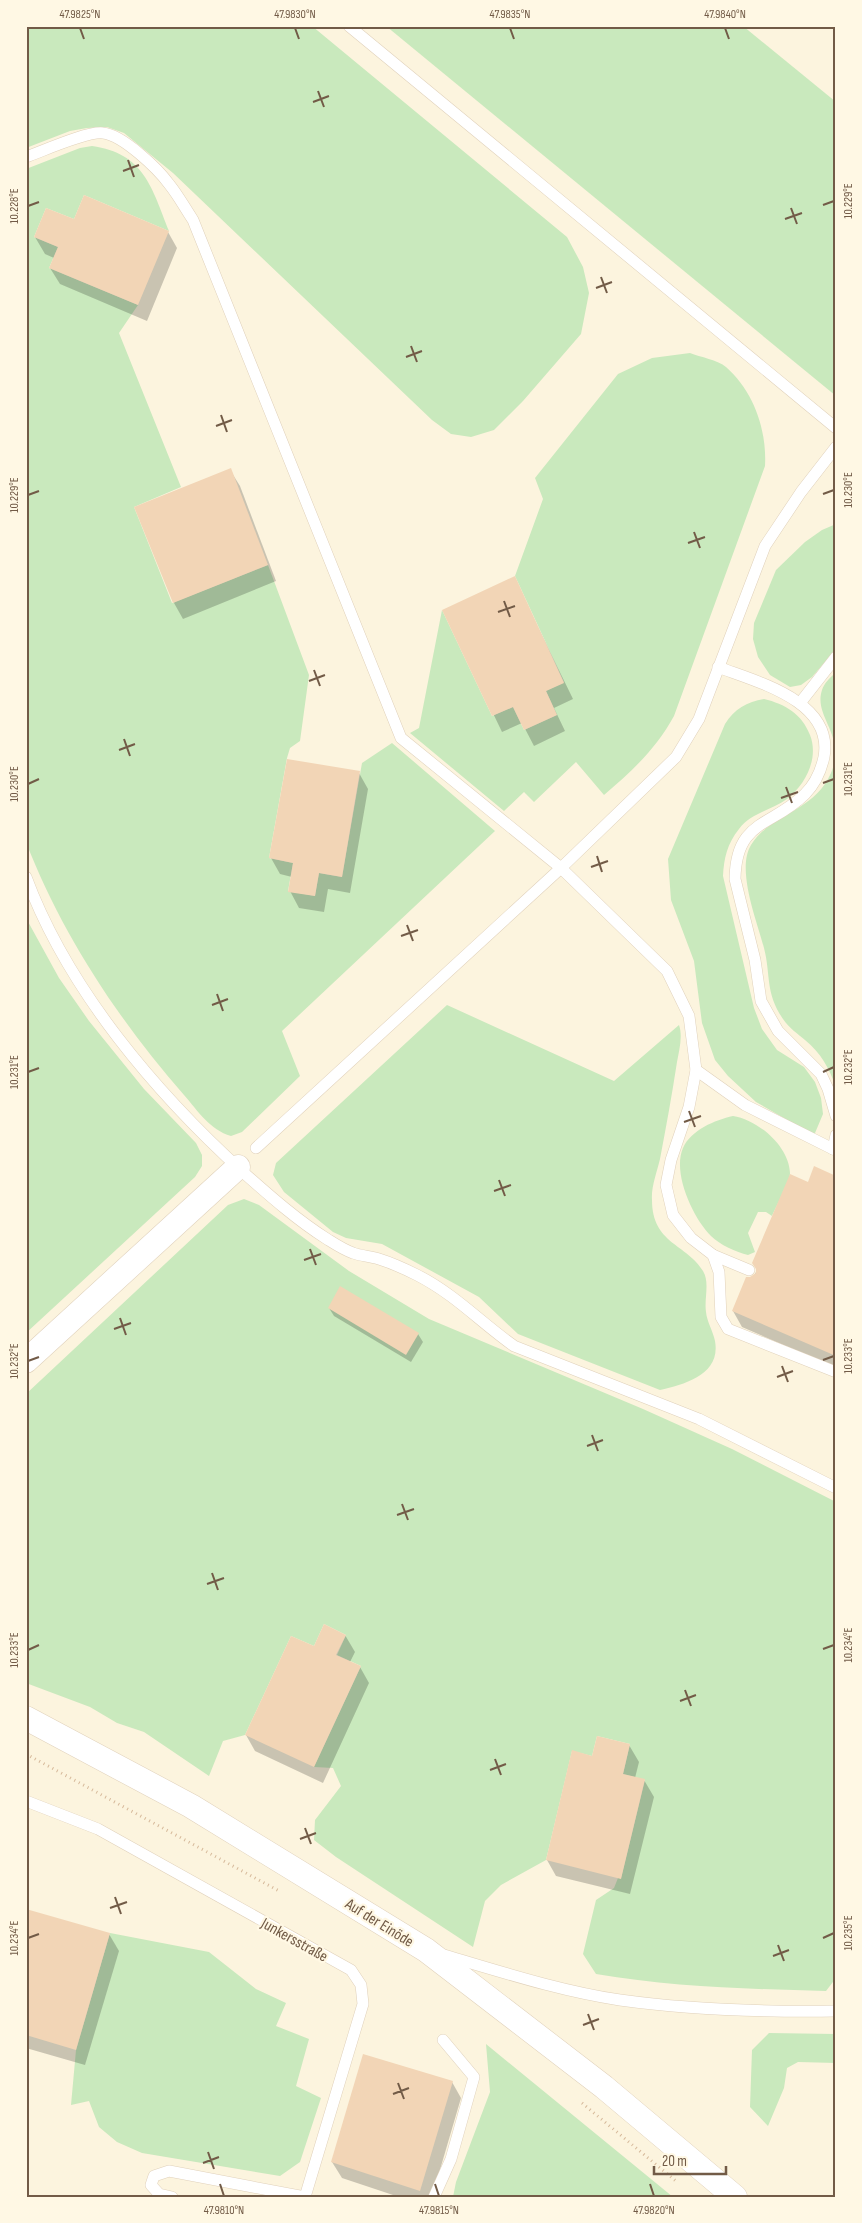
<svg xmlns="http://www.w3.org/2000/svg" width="862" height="2223" font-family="'Sofia Sans Condensed',sans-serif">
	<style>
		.green { fill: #c9e9bd }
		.shadow { fill: #0003 }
		.building { fill: #f2d5b6 }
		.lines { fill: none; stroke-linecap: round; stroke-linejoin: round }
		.lane-casing { stroke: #e0d1bb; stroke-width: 12 }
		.street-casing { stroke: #e0d1bb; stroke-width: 25 }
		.path { stroke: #d6b99a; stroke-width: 3; stroke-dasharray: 1 4; stroke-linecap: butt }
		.lane { stroke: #fff; stroke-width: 11 }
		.street { stroke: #fff; stroke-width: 24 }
		.ticks { fill: none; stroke: #725b47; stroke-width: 2 }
		.labels { text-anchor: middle; stroke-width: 4.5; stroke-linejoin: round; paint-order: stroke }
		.street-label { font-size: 16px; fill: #725b47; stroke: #fff8e4 }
		.neatline { fill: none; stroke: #725b47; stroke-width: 2 }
		.ticks-label { font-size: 12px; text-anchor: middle; fill: #725b47 }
	</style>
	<rect width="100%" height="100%" fill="#fcf4de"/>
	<!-- green -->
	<g class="green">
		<path d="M26,26h286l255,211 16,30 6,26 -8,41 -58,67 -29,29 -23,7 -20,-3 -19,-14 -259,-247 -49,-40 -17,-6 -20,1 -17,3 -44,17z"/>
		<path d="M386,26h357l93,76v294z"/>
		<path d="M92,146c52,7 60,42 77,85l-85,-36 -10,24 -28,-11 -12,29 24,10 -9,21 89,37 -19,28 62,154 -47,20 38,96 96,-38 41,110 -9,66 -10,7 -3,10 -18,100 24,5 -5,28 27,5 4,-23 23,4 20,-114 30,-20 103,88 -213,200 18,45 -58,56 -11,4c-21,-6 -33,-25 -47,-41 -65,-74 -123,-162 -158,-253v-673l54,-21z"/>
		<path d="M690,353c10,4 28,7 36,14 28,25 41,63 39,99l-91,250c-18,33 -42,55 -70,79l-28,-33 -42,40 -10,-10 -20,19 -94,-78 9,-5 23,-118 50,106 21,-9 11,23 33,-15 -11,-24 18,-9 -49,-106 28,-77 -8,-21 83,-104 34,-16z"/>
		<path d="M836,524v125l-24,28 -11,8 -11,2 -20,-12 -12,-18 -5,-18 1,-16 22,-53 29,-28 17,-12z"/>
		<path d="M836,672v415c-7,-19 -15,-34 -31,-47 -7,-6 -16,-12 -22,-21 -18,-26 -12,-44 -19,-71 -7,-27 -28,-78 -13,-103 20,-32 63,-33 80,-72 16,-38 -18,-56 -9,-83 2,-7 9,-13 14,-18z"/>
		<path d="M764,699c21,5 38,15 46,36 9,23 -4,49 -23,64 -15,11 -36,14 -48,30 -12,15 -15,29 -16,47l31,132 8,21 15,21 27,17 11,15 6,16 2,16 -8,19h-5l-54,-31 -28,-26 -13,-16 -13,-37 -8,-62 -23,-61 -3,-41 57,-135c9,-15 22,-22 39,-25z"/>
		<path d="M26,918l33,60 30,43 55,68 52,54 6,12v11l-7,11 -169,156z"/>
		<path d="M447,1005l167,76 65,-56c4,11 0,26 -2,37 -5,33 -11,65 -17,97 -3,13 -9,28 -8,41 0,44 35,44 51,71 7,11 1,28 3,41 1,10 7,19 9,29 6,33 -29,43 -55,49l-142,-56 -39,-37 -97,-53 -36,-6 -13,-6 -49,-40 -11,-17 3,-12z"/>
		<path d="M733,1116c25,4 56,30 57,57 0,10 -14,33 -18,43l-6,-4h-8l-10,21 7,19 -7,3c-12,-3 -28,-10 -37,-19 -18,-18 -39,-63 -28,-88 8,-18 32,-28 50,-32z"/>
		<path d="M244,1199l15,6 90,66 80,48 214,90 89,40 104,53v476l-10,13c-77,-2 -154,-4 -230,-17l-13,-20 13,-54 18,-12 4,-10h3l24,-98 -22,-6 7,-30 -33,-8 -5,20 -20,-5 -26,109 -45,25 -16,16 -12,46 -137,-90 -22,-17 1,-20 26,-34 -8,-18 -19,-1 47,-101 -24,-11 9,-20 -22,-11 -10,22 -23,-10 -46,99 -22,6 -14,35 -65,-44 -27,-9 -27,-16 -64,-24v-289l202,-189z"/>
		<path d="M110,1933l99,19 47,37 30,14 -10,23 33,13 -13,47 25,12 -21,64 -20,14 -138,-23 -25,-11 -18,-15 -10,-26 -18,4 5,-55z"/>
		<path d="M769,2033l67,1v29l-38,-1 -11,6 -3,20 -16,38 -18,-19 2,-57z"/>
		<path d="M486,2044l187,153h-220l3,-15 34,-90z"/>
	</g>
	<!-- shadow -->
	<g class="shadow">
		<path d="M75,221l93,11 9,16 -30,73 -87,-37 -10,-16 4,-10 -9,-4 -10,-17z"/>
		<path d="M230,470l10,16 36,95 -93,38 -9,-16z"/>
		<path d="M514,578l59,121 -19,9 11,23 -31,15 -12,-23 -20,9 -58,-121z"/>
		<path d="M359,773l9,16 -18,104 -22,-4 -4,23 -25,-4 -9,-17 2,-14 -12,-3 -9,-16z"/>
		<path d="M836,1177v191l-94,-41 -9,-16 75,-127z"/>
		<path d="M329,1308l89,26 5,8 -12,20 -77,-46z"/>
		<path d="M345,1635l10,17 -5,10 10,5 9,16 -46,100 -68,-32 -9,-16 68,-87z"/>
		<path d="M629,1745l10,17 -4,16 9,2 10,17 -24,97 -74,-18 -9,-16 46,-103z"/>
		<path d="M26,1910l83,24 10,17 -34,114 -59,-17z"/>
		<path d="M452,2082l9,16 -29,99h-33l-57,-19 -10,-16z"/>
	</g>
	<!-- building -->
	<g class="building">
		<path d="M84,195l85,36 -31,74 -89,-37 9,-21 -24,-10 12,-29 28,11z"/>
		<path d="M231,468l37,97 -95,38 -39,-96z"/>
		<path d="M515,576l49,107 -18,8 11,24 -33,15 -11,-23 -21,9 -50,-106z"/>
		<path d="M287,759l73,12 -18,106 -23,-4 -4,23 -27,-4 5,-29 -24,-5z"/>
		<path d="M814,1166l22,10v180l-104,-45 14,-34h4l6,-4v-4l-4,-6 38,-89 18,8z"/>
		<path d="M340,1286l79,47 -13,22 -78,-47z"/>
		<path d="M324,1624l22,11 -10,20 25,11 -47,101 -69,-32 46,-99 23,10z"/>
		<path d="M597,1736l33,8 -7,30 22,5 -24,100 -75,-19 26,-110 20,6z"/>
		<path d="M26,1909l84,24 -34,117 -50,-15z"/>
		<path d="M363,2054l90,27 -33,110 -89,-29z"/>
	</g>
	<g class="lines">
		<defs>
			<g id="lane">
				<path d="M349,26l487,402"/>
				<path d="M26,157c17,-6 61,-26 77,-24 20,2 55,36 66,51 9,11 16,24 24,36l208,518 160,130 106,103 22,45 7,54 -7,37 -18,53 -5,25 7,30 18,23 22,17 36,15"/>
				<path d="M718,667c39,15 116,34 106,90 -3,14 -8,26 -19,37 -33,33 -69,25 -70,85l20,81 6,41 17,30 43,43 7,15 8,27"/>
				<path d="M800,703l36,-46"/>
				<path d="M26,877c42,113 130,216 218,296 26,23 53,47 83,66 8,5 17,11 26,14 8,3 17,3 26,6 13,4 26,10 38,16 39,20 63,47 97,71l185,73 137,69"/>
				<path d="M696,1070l49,35 88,44"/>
				<path d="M836,1135l-3,14 3,1"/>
				<path d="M256,1148l305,-280 115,-111 23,-38 66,-173 36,-54 35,-45"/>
				<path d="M713,1255l6,17 2,45 7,12 108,43"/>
				<path d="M26,1801l72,28 253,141 10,15 2,19 -58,193"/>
				<path d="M444,1955c58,17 116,36 176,45 72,10 144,12 216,11"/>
				<path d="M172,2197l-13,-3 -8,-9 3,-9 15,-5 136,26"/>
				<path d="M434,2197l17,-38 23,-82 -31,-37"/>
			</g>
			<g id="street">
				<path d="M26,1361l212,-194"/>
				<path d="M26,1718l165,88 235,144 178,137 131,110"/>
			</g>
		</defs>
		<!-- lane casing -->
		<use href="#lane" class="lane-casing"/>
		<!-- street casing -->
		<use href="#street" class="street-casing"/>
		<!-- path -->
		<g class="path">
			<path d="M26,1754l255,138"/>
			<path d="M582,2103l95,79"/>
		</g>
		<!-- lane -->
		<use href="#lane" class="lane"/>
		<!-- street -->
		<use href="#street" class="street"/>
	</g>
	<!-- ticks -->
	<path class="ticks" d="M80,28l4,11M295,28l4,11M510,28l4,11M725,28l4,11M318,91l6,16M313,102l16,-6M128,160l6,17M123,171l16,-6M823,205l11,-4M28,206l11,-4M791,208l6,16M785,219l17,-6M601,277l6,16M596,288l16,-6M411,346l6,16M406,357l16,-6M221,415l6,17M216,426l16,-6M823,494l11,-4M28,495l11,-4M694,532l6,16M688,543l17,-6M504,601l6,16M498,612l17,-6M314,670l6,16M309,681l16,-6M124,739l6,17M119,750l16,-6M823,783l11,-4M28,784l11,-5M786,787l6,16M781,798l17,-6M597,856l5,16M591,867l17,-6M407,925l6,16M401,936l17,-6M217,994l6,17M212,1005l16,-6M28,1072l11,-4M823,1072l11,-5M689,1111l6,16M684,1122l17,-6M499,1180l6,16M494,1191l17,-6M310,1249l6,16M304,1260l17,-6M120,1318l6,17M114,1329l17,-6M823,1360l11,-4M28,1361l11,-4M782,1366l6,16M777,1377l16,-6M592,1435l6,16M587,1446l16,-6M402,1504l6,16M397,1515l17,-6M212,1573l6,17M207,1584l17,-6M823,1649l11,-4M28,1650l11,-5M685,1690l6,16M680,1701l16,-6M495,1759l6,16M490,1770l16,-6M305,1828l6,16M300,1839l16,-6M115,1897l6,17M110,1908l17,-6M28,1938l11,-4M823,1938l11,-5M778,1945l6,16M773,1956l16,-6M588,2014l6,16M583,2025l16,-6M398,2083l6,16M393,2094l16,-6M208,2152l6,17M203,2163l16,-6M220,2184l4,12M435,2184l4,12M650,2184l4,12"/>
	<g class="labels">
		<!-- street labels -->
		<g class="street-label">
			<text transform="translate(380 1922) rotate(32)" y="6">Auf der Einöde</text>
			<text transform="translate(295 1939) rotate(29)" y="6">Junkersstraße</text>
		</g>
	</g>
	<!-- border -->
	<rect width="862" height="2223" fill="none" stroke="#fff8e4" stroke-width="55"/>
	<!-- scale -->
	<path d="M654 2166v8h72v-8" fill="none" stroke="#725b47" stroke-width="2.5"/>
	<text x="662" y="2166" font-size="15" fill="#725b47" stroke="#fff8e4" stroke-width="4" paint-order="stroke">20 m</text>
	<rect x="28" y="28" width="806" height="2168" class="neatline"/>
	<g class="ticks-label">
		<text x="80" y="18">47.9825°N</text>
		<text x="295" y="18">47.9830°N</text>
		<text x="510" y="18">47.9835°N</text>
		<text x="725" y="18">47.9840°N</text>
		<text transform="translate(848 201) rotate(-90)" y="4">10.229°E</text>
		<text transform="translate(14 206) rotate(-90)" y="4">10.228°E</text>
		<text transform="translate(848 490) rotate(-90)" y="4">10.230°E</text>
		<text transform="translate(14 495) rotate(-90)" y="4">10.229°E</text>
		<text transform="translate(848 779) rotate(-90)" y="4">10.231°E</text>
		<text transform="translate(14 784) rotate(-90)" y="4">10.230°E</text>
		<text transform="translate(848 1067) rotate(-90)" y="4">10.232°E</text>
		<text transform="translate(14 1072) rotate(-90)" y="4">10.231°E</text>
		<text transform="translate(848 1356) rotate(-90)" y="4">10.233°E</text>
		<text transform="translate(14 1361) rotate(-90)" y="4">10.232°E</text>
		<text transform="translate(848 1645) rotate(-90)" y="4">10.234°E</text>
		<text transform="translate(14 1650) rotate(-90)" y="4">10.233°E</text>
		<text transform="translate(848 1933) rotate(-90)" y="4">10.235°E</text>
		<text transform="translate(14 1938) rotate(-90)" y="4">10.234°E</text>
		<text x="224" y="2214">47.9810°N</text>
		<text x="439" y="2214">47.9815°N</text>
		<text x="654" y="2214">47.9820°N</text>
	</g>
</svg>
